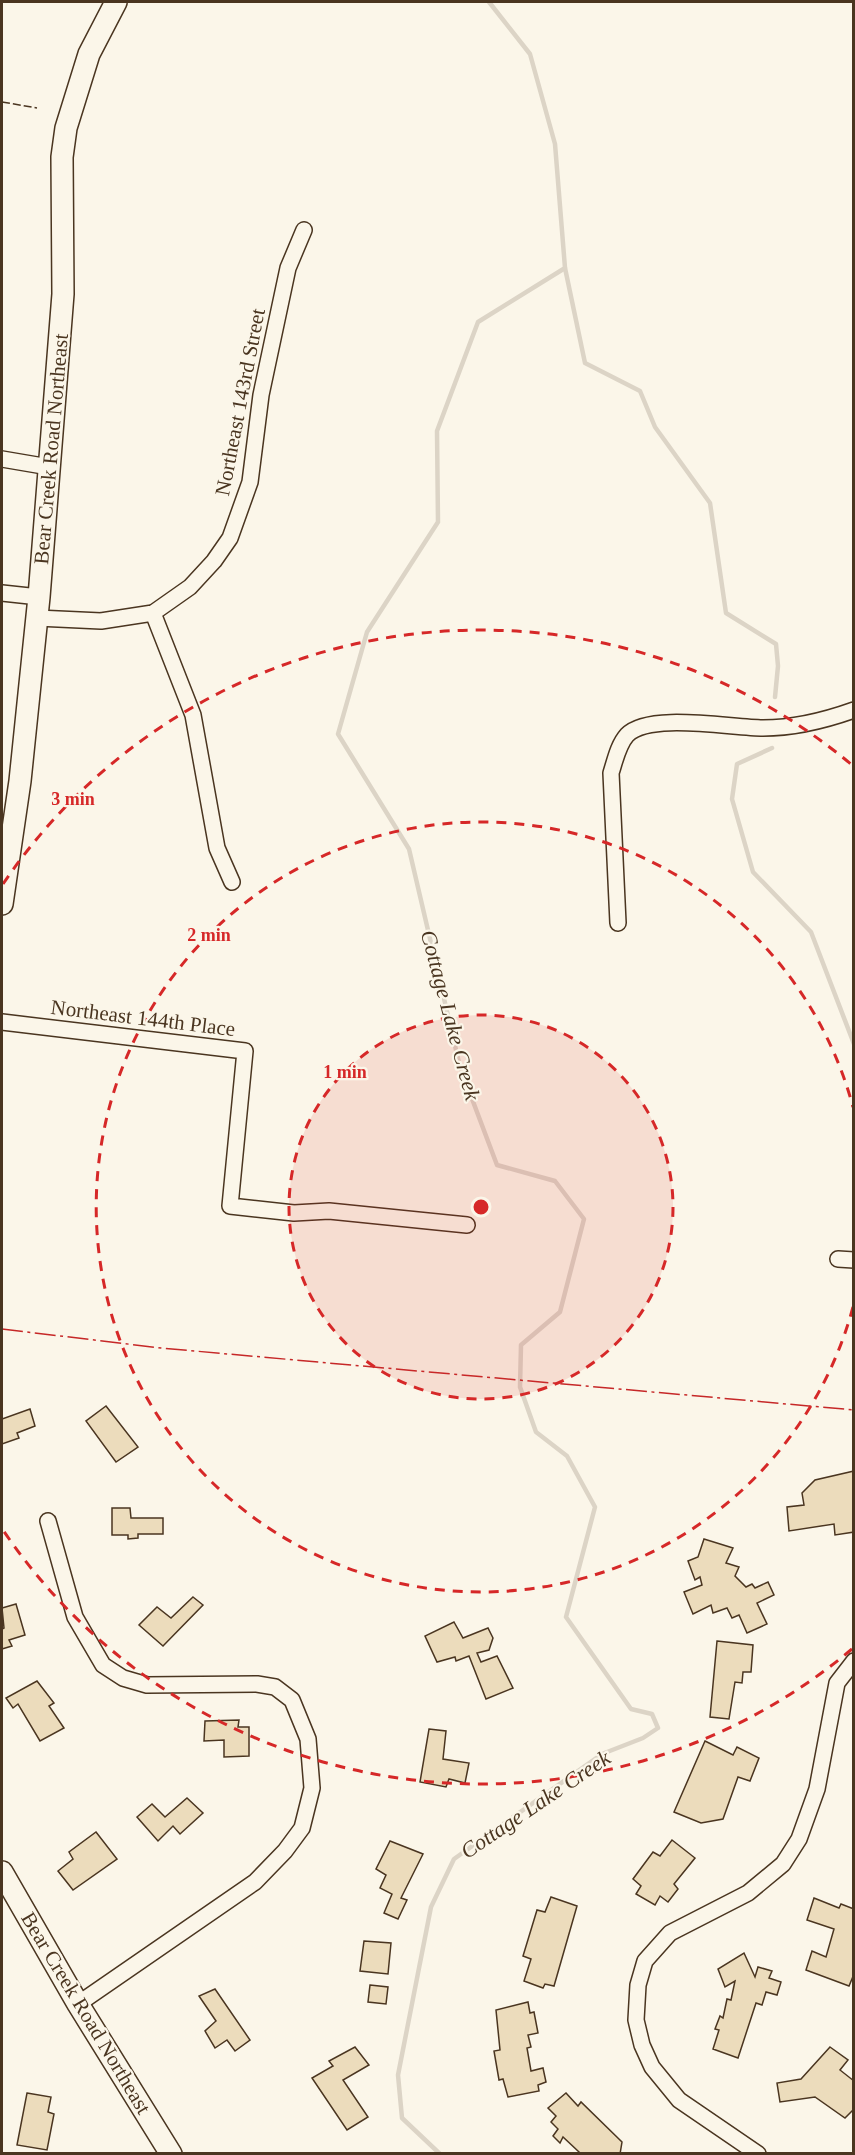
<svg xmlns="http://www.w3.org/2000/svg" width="855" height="2155" font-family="Georgia,serif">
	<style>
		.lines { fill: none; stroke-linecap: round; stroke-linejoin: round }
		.stream { stroke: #dcd4c6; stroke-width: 4.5 }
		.building { fill: #ecdcbc; stroke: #4a3520; stroke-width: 1.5 }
		.street-casing { stroke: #4a3520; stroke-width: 18 }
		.secondary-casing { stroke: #4a3520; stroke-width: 24 }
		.street { stroke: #fbf6e9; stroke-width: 15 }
		.secondary { stroke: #fbf6e9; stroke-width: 21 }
		.fence { stroke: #4a3520; stroke-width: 1.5; stroke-dasharray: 8 3; stroke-linecap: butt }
		.power { stroke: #c62828; stroke-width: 1.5; stroke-dasharray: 21 4.5 3 4.5; stroke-linecap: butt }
		.ring { fill: none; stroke: #d62828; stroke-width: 3; stroke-dasharray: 10 8 }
		.labels { text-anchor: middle; stroke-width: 4.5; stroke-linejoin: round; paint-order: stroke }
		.street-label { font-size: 21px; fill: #4a3520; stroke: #fbf6e9 }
		.water-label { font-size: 22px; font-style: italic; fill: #4a3520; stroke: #fbf6e9 }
		.centre { fill: #d62828; stroke: #fbf6e9; stroke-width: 3 }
		.ring-label { font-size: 18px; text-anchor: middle; font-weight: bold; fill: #d62828; stroke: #fbf6e9; stroke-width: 4.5; stroke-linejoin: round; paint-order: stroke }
	</style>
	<rect width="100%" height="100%" fill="#fbf6e9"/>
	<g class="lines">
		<!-- stream -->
		<g class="stream">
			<path d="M565,268l20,95 55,28 15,36 55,76 16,110 50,31 2,22 -3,31"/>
			<path d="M772,748l-35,16 -5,35 21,73 58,60 43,112"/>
			<path d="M440,2154l-38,-36 -4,-43 33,-168 23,-48 148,-105 41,-16 15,-10 -6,-14 -21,-5 -65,-92 29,-110 -28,-51 -31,-24 -16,-45 1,-42 39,-33 24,-93 -29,-38 -58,-16 -37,-98 -51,-218 -71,-115 29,-102 71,-110 -1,-91 41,-109 87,-54 -10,-124 -25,-90 -41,-52"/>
		</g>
	</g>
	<!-- building -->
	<g class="building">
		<path d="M106,1406l32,41 -22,15 -30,-41z"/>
		<path d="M30,1409l5,17 -18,7 2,5 -17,6v-25z"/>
		<path d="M854,1471v61l-19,3 -1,-11 -45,7 -2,-24 17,-2 -2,-12 13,-13z"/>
		<path d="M112,1508h18l1,10h32v16h-25v4l-10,1v-4h-16z"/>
		<path d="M704,1539l29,9 -7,15 13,4 -4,9 11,11 6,-3 3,4 13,-6 6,13 -17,8 10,21 -20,9 -8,-18 -7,3 -5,-10 -14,5 -2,-8 -18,9 -9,-22 18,-7 -2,-8 -5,3 -7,-19 10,-4z"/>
		<path d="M193,1597l10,8 -40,41 -24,-21 18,-18 14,11z"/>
		<path d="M16,1604l9,31 -16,5 3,6 -10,3v-20l2,-1 -2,-20z"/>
		<path d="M454,1622l9,16 25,-10 5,10 -4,12 -12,3 4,9 16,-6 16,32 -27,11 -17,-43 -13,5 -1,-4 -18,5 -12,-26z"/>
		<path d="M717,1641l36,4 -2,27h-8l-1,11 -7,-1 -6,37 -19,-2z"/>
		<path d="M37,1681l17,22 -5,3 15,22 -24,13 -22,-37 -5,4 -7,-10z"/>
		<path d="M239,1720l-1,7h11v29l-25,1v-17l-20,1 1,-20z"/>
		<path d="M429,1729l17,2 -3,28 26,4 -4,20 -16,-4 -3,8 -26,-5z"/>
		<path d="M705,1741l28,14 4,-8 22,11 -9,23 -12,-4 -15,42 -22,4 -27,-11z"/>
		<path d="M187,1798l16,15 -23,21 -7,-8 -15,15 -21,-24 15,-13 13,13z"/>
		<path d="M96,1832l21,27 -44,31 -15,-19 15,-12 -4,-7z"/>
		<path d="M672,1840l23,18 -21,26 4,5 -10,13 -8,-6 -5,9 -19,-11 5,-8 -8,-7 20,-27 7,4z"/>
		<path d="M390,1841l33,13 -22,44 6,2 -9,19 -14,-6 8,-19 -12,-6 6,-13 -10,-6z"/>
		<path d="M551,1897l26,9 -23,80 -9,-2 -2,4 -19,-7 7,-22 -8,-3 14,-46 8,2z"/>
		<path d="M814,1898l25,10 2,-4 13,5v65l-5,12 -43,-16 6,-19 14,6 8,-28 -27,-9z"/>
		<path d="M364,1941l27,2 -3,31 -28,-3z"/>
		<path d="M744,1953l11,24 3,-10 14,4 -3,7 12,4 -4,13 -11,-3 -4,13 -6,-2 -18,55 -25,-9 6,-19 -4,-1 5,-13 3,2 4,-19 4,1 4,-19 -10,6 -7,-18z"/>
		<path d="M370,1985l18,2 -2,17 -18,-2z"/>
		<path d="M215,1989l35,51 -15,11 -8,-11 -12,8 -10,-17 11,-10 -17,-25z"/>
		<path d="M528,2002l2,11 4,-1 4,21 -10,2 3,12 -4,1 4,23 12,-3 3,14 -8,3 1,6 -31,6 -5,-18 -4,1 -5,-29 6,-1 -4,-40z"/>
		<path d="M355,2047l14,18 -26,15 25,37 -21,13 -35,-52 21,-12 -4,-5z"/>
		<path d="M830,2047l18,13 -8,10 14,11v28l-9,9 -30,-21 -35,5 -3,-19 24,-4z"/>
		<path d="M27,2093l24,4 -3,15 6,2 -7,36 -30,-5z"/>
		<path d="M566,2093l12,13 3,-4 41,40 -2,12h-43l2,-2 -16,-15 -3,6 -7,-7 5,-7 -7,-7 5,-6 -8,-8z"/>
	</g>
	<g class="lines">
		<defs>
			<g id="street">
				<path d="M2,459l47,8"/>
				<path d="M2,593l37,4"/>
				<path d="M153,613l40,102 24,133 15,34"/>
				<path d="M37,618l64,3 52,-8 37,-26 24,-26 16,-23 20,-56 11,-87 27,-127 16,-38"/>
				<path d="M618,923l-7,-150c4,-12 7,-28 16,-38 22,-23 104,-7 136,-7 30,0 63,-8 91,-18"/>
				<path d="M2,1022l243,29 -15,155 64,7 35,-2 138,14"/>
				<path d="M838,1259l16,1"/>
				<path d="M48,1521l27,96 28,48 20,13 24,7 110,-1 18,3 17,13 16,39 4,49 -10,40 -17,23 -30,31 -177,122"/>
				<path d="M758,2154l-79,-54 -27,-33 -10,-22 -6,-25 2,-35 7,-24 25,-28 78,-40 35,-29 16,-25 18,-50 20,-106 17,-22"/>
			</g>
			<g id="secondary">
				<path d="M2,904l18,-123 19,-184 24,-303 -1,-137 4,-29 23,-74 27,-52"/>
				<path d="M2,1872l76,132 93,150"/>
			</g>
		</defs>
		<!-- street casing -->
		<use href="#street" class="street-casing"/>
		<!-- secondary casing -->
		<use href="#secondary" class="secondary-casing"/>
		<!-- street -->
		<use href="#street" class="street"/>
		<!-- secondary -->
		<use href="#secondary" class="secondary"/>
		<!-- fence -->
		<path class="fence" d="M2,102l35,6"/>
		<!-- power -->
		<path class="power" d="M2,1329l159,19 693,62"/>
	</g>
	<!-- distance rings -->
	<circle cx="481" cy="1207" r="192" fill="#d62828" fill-opacity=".12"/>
	<g class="ring">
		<circle cx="481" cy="1207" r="192"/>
		<path d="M853 1307A385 385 0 1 1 853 1107"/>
		<path d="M852 1649A577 577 0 0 1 3 1530M3 884A577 577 0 0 1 852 765"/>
	</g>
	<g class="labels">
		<!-- street labels -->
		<g class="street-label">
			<text transform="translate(240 402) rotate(-79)" y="7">Northeast 143rd Street</text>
			<text transform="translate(51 449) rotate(-85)" y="7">Bear Creek Road Northeast</text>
			<text transform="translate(143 1018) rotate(7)" y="7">Northeast 144th Place</text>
			<text transform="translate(86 2013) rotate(59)" y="7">Bear Creek Road Northeast</text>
		</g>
		<!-- water labels -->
		<g class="water-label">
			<text transform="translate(451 1015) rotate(75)" y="8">Cottage Lake Creek</text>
			<text transform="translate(535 1804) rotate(-34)" y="8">Cottage Lake Creek</text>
		</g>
	</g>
	<circle cx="481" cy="1207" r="9" class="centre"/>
	<g class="ring-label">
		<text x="73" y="805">3 min</text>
		<text x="209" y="941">2 min</text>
		<text x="345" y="1078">1 min</text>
	</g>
	<!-- border -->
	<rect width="855" height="2155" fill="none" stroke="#4a3520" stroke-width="6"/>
</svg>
